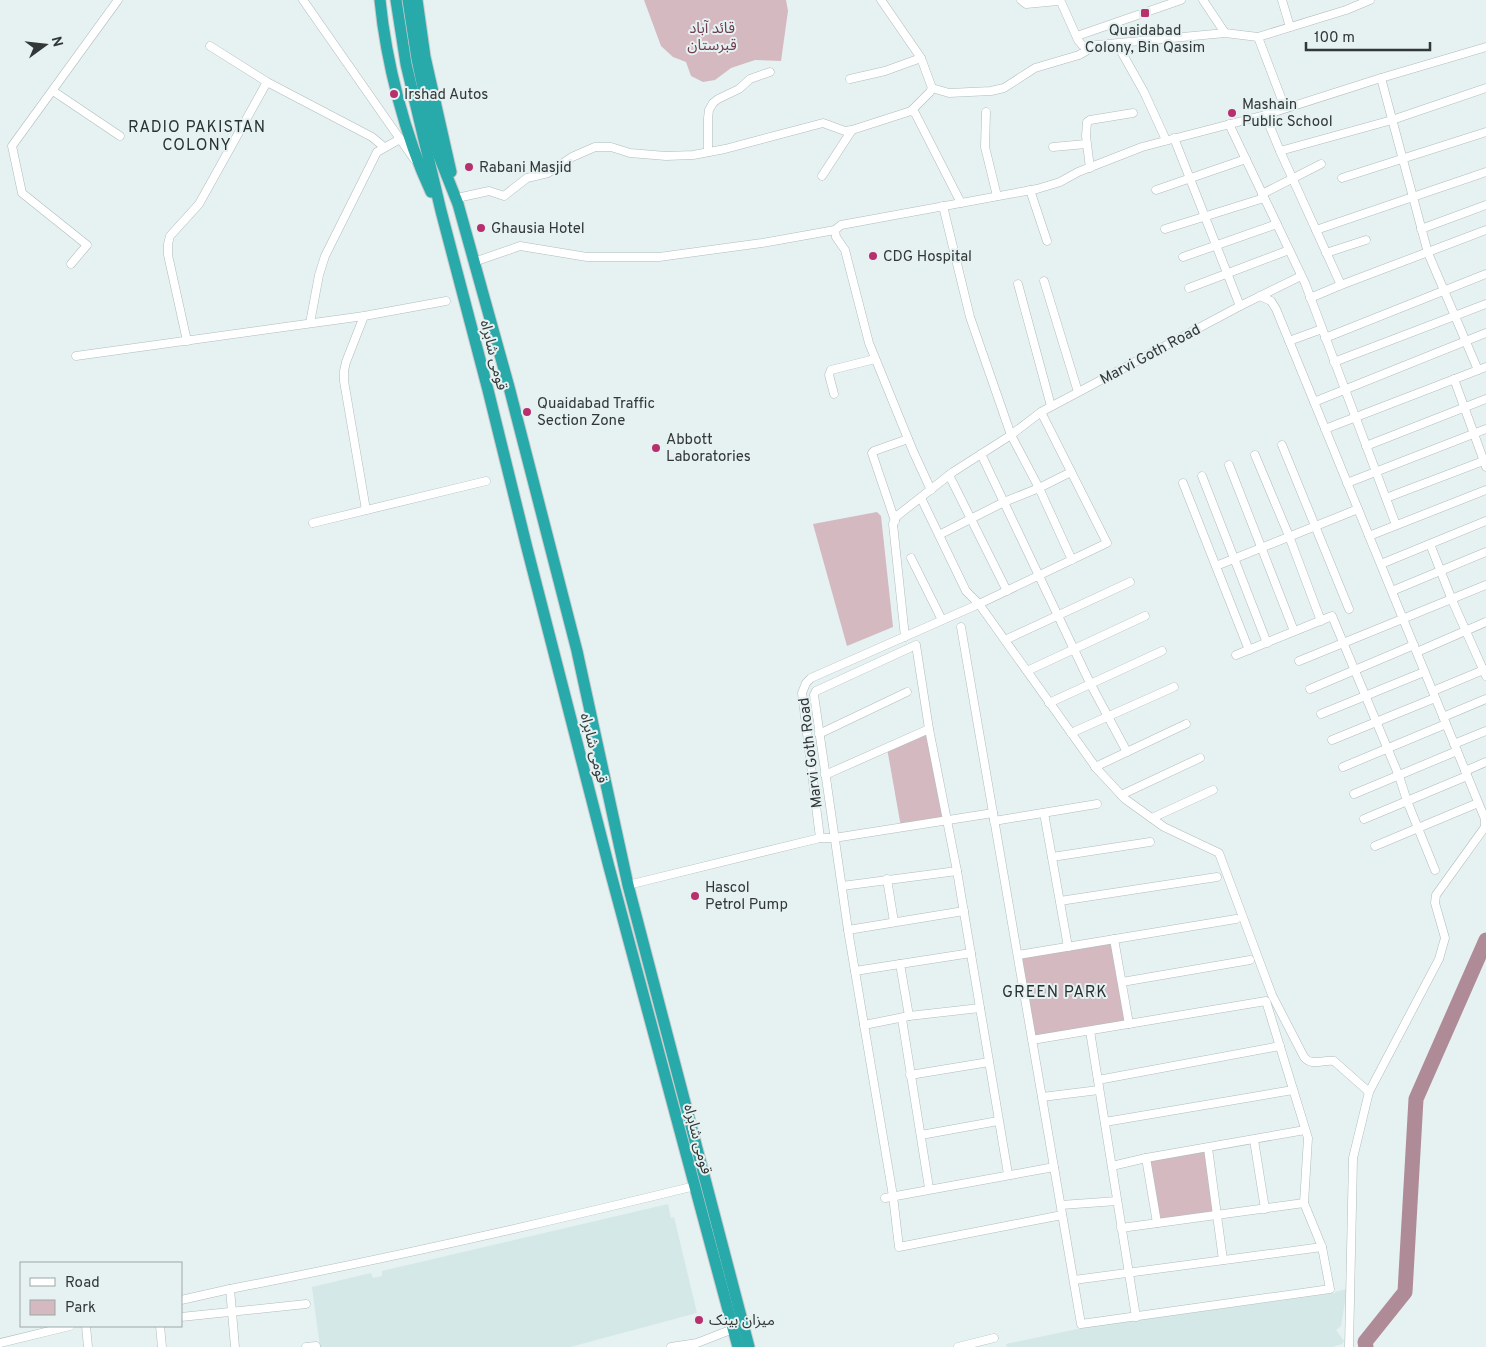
<svg xmlns="http://www.w3.org/2000/svg" width="1486" height="1347" font-family="Overpass,'Noto Sans Arabic',sans-serif">
	<style>
		.built { fill: #d3e8e7 }
		.green { fill: #d4b9c1 }
		.lines { fill: none; stroke-linecap: round; stroke-linejoin: round }
		.river { stroke: #ae8b96; stroke-width: 15 }
		.minor-casing { stroke: #b1bcbc; stroke-width: 9 }
		.highway-casing { stroke: #cacbcb; stroke-width: 13 }
		.minor { stroke: #fff; stroke-width: 8 }
		.highway { stroke: #28a9aa; stroke-width: 11 }
		.poi-dot { fill: #b82f6d; stroke: #e6f1f1; stroke-width: 2 }
		.labels { text-anchor: middle; stroke-width: 4; stroke-linejoin: round; paint-order: stroke }
		.park-label { font-size: 15px; fill: #6e3c4e; stroke: #e6f1f1 }
		.poi-label { font-size: 15px; fill: #323737; stroke: #e6f1f1; text-anchor: start }
		.street-label { font-size: 15px; fill: #323737; stroke: #e6f1f1 }
		.neighbourhood-label { font-size: 16px; letter-spacing: 1px; fill: #293232; stroke: #e6f1f1 }
	</style>
	<rect width="100%" height="100%" fill="#e6f1f1"/>
	<!-- built -->
	<g class="built">
		<path d="M668,1204l3,14 3,-1 23,96 -127,34h-250l-8,-60 59,-14 2,5 9,-2v-5z"/>
		<path d="M1347,1289l-6,37 -5,4 8,11 -2,3 -10,3h-325l-1,-3 76,-16 253,-35v-1z"/>
	</g>
	<!-- green -->
	<g class="green">
		<path d="M644,0h142l2,11 -7,50 -26,-1 -24,8 -16,12 -12,2 -12,-6 -5,-14 -13,-5 -12,-11z"/>
		<path d="M877,512l4,4 12,111 -46,19 -34,-122z"/>
		<path d="M929,729l19,91 -47,7 -14,-79z"/>
		<path d="M1114,939l15,85 -97,16 -14,-85z"/>
		<path d="M1208,1148l10,66 -61,9 -11,-65z"/>
	</g>
	<g class="lines">
		<!-- river -->
		<path class="river" d="M1366,1347l-1,-5 40,-50 11,-193 70,-159"/>
		<defs>
			<g id="minor">
				<path d="M303,0l111,159"/>
				<path d="M881,0l40,58 11,30 -2,4 -19,19"/>
				<path d="M1021,0l5,4 32,-3 3,1 17,38 4,5 5,1 138,-13 33,4 88,-27 24,-10"/>
				<path d="M1203,0l22,33"/>
				<path d="M1282,0l8,27"/>
				<path d="M1077,36l104,-36"/>
				<path d="M1258,37l27,71"/>
				<path d="M1117,44l27,48 22,48"/>
				<path d="M210,46l57,36 105,55 12,10"/>
				<path d="M1381,78l47,175 50,117"/>
				<path d="M850,79l35,-8 36,-13"/>
				<path d="M932,88l17,5 42,-2 13,-3 31,-20 44,-13 7,-4 5,-5"/>
				<path d="M53,91l67,45"/>
				<path d="M986,112l-1,35 12,49"/>
				<path d="M1265,115l15,36 61,134"/>
				<path d="M1229,124l76,159 91,242"/>
				<path d="M1174,138l66,168"/>
				<path d="M1053,147l33,-3"/>
				<path d="M1280,151l112,-31 94,-32"/>
				<path d="M708,152v-34l1,-8 4,-7 5,-4 21,-10 11,-10 20,-7"/>
				<path d="M1090,168l-4,-32 1,-14 3,-2 43,-7"/>
				<path d="M822,176l30,-46"/>
				<path d="M1342,178l144,-46"/>
				<path d="M1030,190l17,51"/>
				<path d="M1156,190l90,-31"/>
				<path d="M1262,194l59,-30"/>
				<path d="M457,198l32,-7 15,5 23,-18 21,-5 24,-16 23,-10h16l19,6 36,3 27,-1 32,-6 98,-26 22,8 7,-1 59,-19 4,2 46,90"/>
				<path d="M943,206l27,111 41,118 28,53 33,72"/>
				<path d="M1165,229l99,-31"/>
				<path d="M1421,229l65,-24"/>
				<path d="M1316,230l170,-58"/>
				<path d="M1326,253l40,-13"/>
				<path d="M1183,257l94,-33"/>
				<path d="M474,262l46,-16 67,11h72l103,-14 73,-13"/>
				<path d="M71,264l16,-19 -65,-52 -10,-47 106,-146"/>
				<path d="M1044,281l34,111"/>
				<path d="M1018,284l33,122"/>
				<path d="M1189,288l100,-38"/>
				<path d="M1260,296l11,5 5,8 209,510v8l-49,68 -1,8 10,35 -6,21 -70,133 -16,66 -4,189"/>
				<path d="M1310,298l31,-13 145,-55"/>
				<path d="M364,316l-18,46 -2,9v10l22,129"/>
				<path d="M310,323l9,-48 6,-19 52,-104 23,-13"/>
				<path d="M1325,338l161,-64"/>
				<path d="M187,341l-19,-86v-11l2,-8 29,-32 68,-122"/>
				<path d="M1289,341l33,-12"/>
				<path d="M76,356l288,-40 82,-15"/>
				<path d="M1334,362l152,-58"/>
				<path d="M1454,379l32,88"/>
				<path d="M834,394l-5,-19 2,-5 44,-11"/>
				<path d="M1314,402l172,-69"/>
				<path d="M1325,429l161,-62"/>
				<path d="M1282,445l67,164"/>
				<path d="M1366,446l120,-47"/>
				<path d="M981,454l109,229 37,69"/>
				<path d="M1255,455l34,81 32,85"/>
				<path d="M1229,465l65,166"/>
				<path d="M949,475l58,116"/>
				<path d="M1202,476l65,167"/>
				<path d="M1183,483l66,167"/>
				<path d="M1347,483l139,-54"/>
				<path d="M931,490l-18,-39 -44,-108 -24,-93 -9,-13 -1,-7 6,-5 196,-36 23,-7 18,-10 64,-25 123,-32 116,-37 105,-31"/>
				<path d="M921,498l45,93 13,13 118,165 28,30 39,28 55,26 53,142 32,62c8,10 19,2 30,4l35,31"/>
				<path d="M1386,498l100,-38"/>
				<path d="M895,521l-23,-68 2,-2 34,-12"/>
				<path d="M313,523l173,-42"/>
				<path d="M939,535l65,-33 35,-14 32,-16"/>
				<path d="M1369,536l117,-46"/>
				<path d="M1430,544l22,56 34,76"/>
				<path d="M911,558l31,62"/>
				<path d="M1381,564l105,-43"/>
				<path d="M1216,566l142,-57"/>
				<path d="M1392,591l94,-39"/>
				<path d="M961,627l120,697 249,-35 -8,-42 -18,-44 4,-65 -42,-137 -234,39"/>
				<path d="M905,637l-12,-113 4,-8 56,-44 58,-37 30,-23 199,-106 61,-30"/>
				<path d="M1005,640l125,-58"/>
				<path d="M1417,652l69,-30"/>
				<path d="M1236,655l96,-39 67,160 8,25 28,69"/>
				<path d="M1299,661l187,-76"/>
				<path d="M1027,671l118,-55"/>
				<path d="M1310,689l104,-44"/>
				<path d="M1433,691l53,-22"/>
				<path d="M1049,703l113,-52"/>
				<path d="M1321,714l103,-42"/>
				<path d="M1443,717l43,-18"/>
				<path d="M1071,733l103,-46"/>
				<path d="M819,734l88,-42"/>
				<path d="M1332,740l103,-42"/>
				<path d="M1454,744l32,-13"/>
				<path d="M1095,767l91,-43"/>
				<path d="M1343,767l103,-43"/>
				<path d="M1465,771l21,-9"/>
				<path d="M825,775l104,-46"/>
				<path d="M1354,794l103,-43"/>
				<path d="M1121,795l79,-37"/>
				<path d="M1044,813l24,134"/>
				<path d="M1152,818l61,-28"/>
				<path d="M1364,819l103,-43"/>
				<path d="M994,821l103,-17"/>
				<path d="M820,838h14l159,-25"/>
				<path d="M1375,846l103,-43"/>
				<path d="M1052,857l98,-15"/>
				<path d="M887,879l7,43"/>
				<path d="M628,885l192,-47 -18,-145 4,-10 5,-5 168,-74 128,-61 -66,-131"/>
				<path d="M842,886l115,-15"/>
				<path d="M1060,901l157,-24"/>
				<path d="M964,911l-116,19 45,266 6,51 163,-32"/>
				<path d="M848,930l-34,-235 2,-4 100,-46 13,84 28,142 51,303"/>
				<path d="M1114,939l15,85"/>
				<path d="M1018,955l218,-36"/>
				<path d="M900,964l9,52"/>
				<path d="M855,971l116,-18"/>
				<path d="M1122,982l128,-22"/>
				<path d="M902,1019l27,169"/>
				<path d="M864,1025l45,-9 71,-8"/>
				<path d="M1090,1031l46,286"/>
				<path d="M910,1075l79,-13"/>
				<path d="M1098,1080l182,-34"/>
				<path d="M1042,1097l57,-7"/>
				<path d="M1105,1122l188,-32"/>
				<path d="M921,1135l77,-14"/>
				<path d="M1254,1140l11,69"/>
				<path d="M1208,1148l15,112"/>
				<path d="M1146,1158l11,65"/>
				<path d="M1112,1166l34,-8 159,-28"/>
				<path d="M885,1198l169,-31"/>
				<path d="M1061,1205l56,-4"/>
				<path d="M1121,1228l183,-25"/>
				<path d="M1074,1280l248,-33"/>
				<path d="M181,1300l49,-11"/>
				<path d="M181,1317l125,-13"/>
				<path d="M86,1326l2,21"/>
				<path d="M160,1326l2,21"/>
				<path d="M0,1343l70,-17"/>
				<path d="M235,1347l-5,-58c156,-30 310,-65 465,-103"/>
				<path d="M306,1347l10,-1"/>
				<path d="M671,1347l26,-4 36,-14"/>
				<path d="M958,1347l36,-9"/>
			</g>
			<g id="highway">
				<path d="M380,0c6,62 25,136 51,192"/>
				<path d="M396,0l10,64 35,147 47,179 39,158 82,319 129,480"/>
				<path d="M408,0l9,59 14,67 8,30 19,48 51,183 68,264 51,234 121,462"/>
				<path d="M417,0l8,57 26,115"/>
			</g>
		</defs>
		<!-- minor casing -->
		<use href="#minor" class="minor-casing"/>
		<!-- highway casing -->
		<use href="#highway" class="highway-casing"/>
		<!-- minor -->
		<use href="#minor" class="minor"/>
		<!-- highway -->
		<use href="#highway" class="highway"/>
	</g>
	<!-- markers -->
	<g class="poi-dot">
		<rect x="1140" y="8" width="10" height="10" rx="2.5"/>
		<circle cx="394" cy="94" r="5"/>
		<circle cx="1232" cy="113" r="5"/>
		<circle cx="469" cy="167" r="5"/>
		<circle cx="481" cy="228" r="5"/>
		<circle cx="873" cy="256" r="5"/>
		<circle cx="527" cy="412" r="5"/>
		<circle cx="656" cy="448" r="5"/>
		<circle cx="695" cy="896" r="5"/>
		<circle cx="699" cy="1320" r="5"/>
	</g>
	<g class="labels">
		<!-- park labels -->
		<g class="park-label">
			<text x="712" y="33">قائد آباد<tspan x="712" dy="17">قبرستان</tspan></text>
		</g>
		<!-- poi labels -->
		<g class="poi-label">
			<text x="1145" y="35" text-anchor="middle">Quaidabad<tspan x="1145" dy="17">Colony, Bin Qasim</tspan></text>
			<text x="404" y="99">Irshad Autos</text>
			<text x="1242" y="109">Mashain<tspan x="1242" dy="17">Public School</tspan></text>
			<text x="479" y="172">Rabani Masjid</text>
			<text x="491" y="233">Ghausia Hotel</text>
			<text x="883" y="261">CDG Hospital</text>
			<text x="537" y="408">Quaidabad Traffic<tspan x="537" dy="17">Section Zone</tspan></text>
			<text x="666" y="444">Abbott<tspan x="666" dy="17">Laboratories</tspan></text>
			<text x="705" y="892">Hascol<tspan x="705" dy="17">Petrol Pump</tspan></text>
			<text x="709" y="1325">میزان بینک</text>
		</g>
		<!-- street labels -->
		<g class="street-label">
			<text transform="translate(1150 354) rotate(-28)" y="5">Marvi Goth Road</text>
			<text transform="translate(494 355) rotate(76)" y="5">قومی شاہراہ</text>
			<text transform="translate(594 748) rotate(76)" y="5">قومی شاہراہ</text>
			<text transform="translate(810 753) rotate(-97)" y="5">Marvi Goth Road</text>
			<text transform="translate(698 1139) rotate(75)" y="5">قومی شاہراہ</text>
		</g>
		<!-- neighbourhood labels -->
		<g class="neighbourhood-label">
			<text x="197" y="132">RADIO PAKISTAN<tspan x="197" dy="18">COLONY</tspan></text>
			<text x="1055" y="997">GREEN PARK</text>
		</g>
	</g>
	<!-- legend -->
	<rect x="20" y="1262" width="162" height="65" fill="#e6f1f1" stroke="#9ea7a7"/>
	<rect x="30" y="1278" width="25" height="8" fill="#ffffff" stroke="#9ea7a7"/>
	<text x="65" y="1287" font-size="15" fill="#323737">Road</text>
	<rect x="30" y="1300" width="25" height="15" fill="#d4b9c1" stroke="#9ea7a7"/>
	<text x="65" y="1312" font-size="15" fill="#323737">Park</text>
	<!-- north arrow -->
	<g transform="translate(45 45) rotate(75)" stroke="#e6f1f1" stroke-width="4" paint-order="stroke">
	<path d="M0-4L9 19L0 12L-9 19Z" fill="#323737"/>
	<text y="-8" font-size="14" font-weight="bold" text-anchor="middle" fill="#323737">N</text>
	</g>
	<!-- scale -->
	<path d="M1306 42v8h124v-8" fill="none" stroke="#323737" stroke-width="2.5"/>
	<text x="1314" y="42" font-size="15" fill="#323737" stroke="#e6f1f1" stroke-width="4" paint-order="stroke">100 m</text>
</svg>
